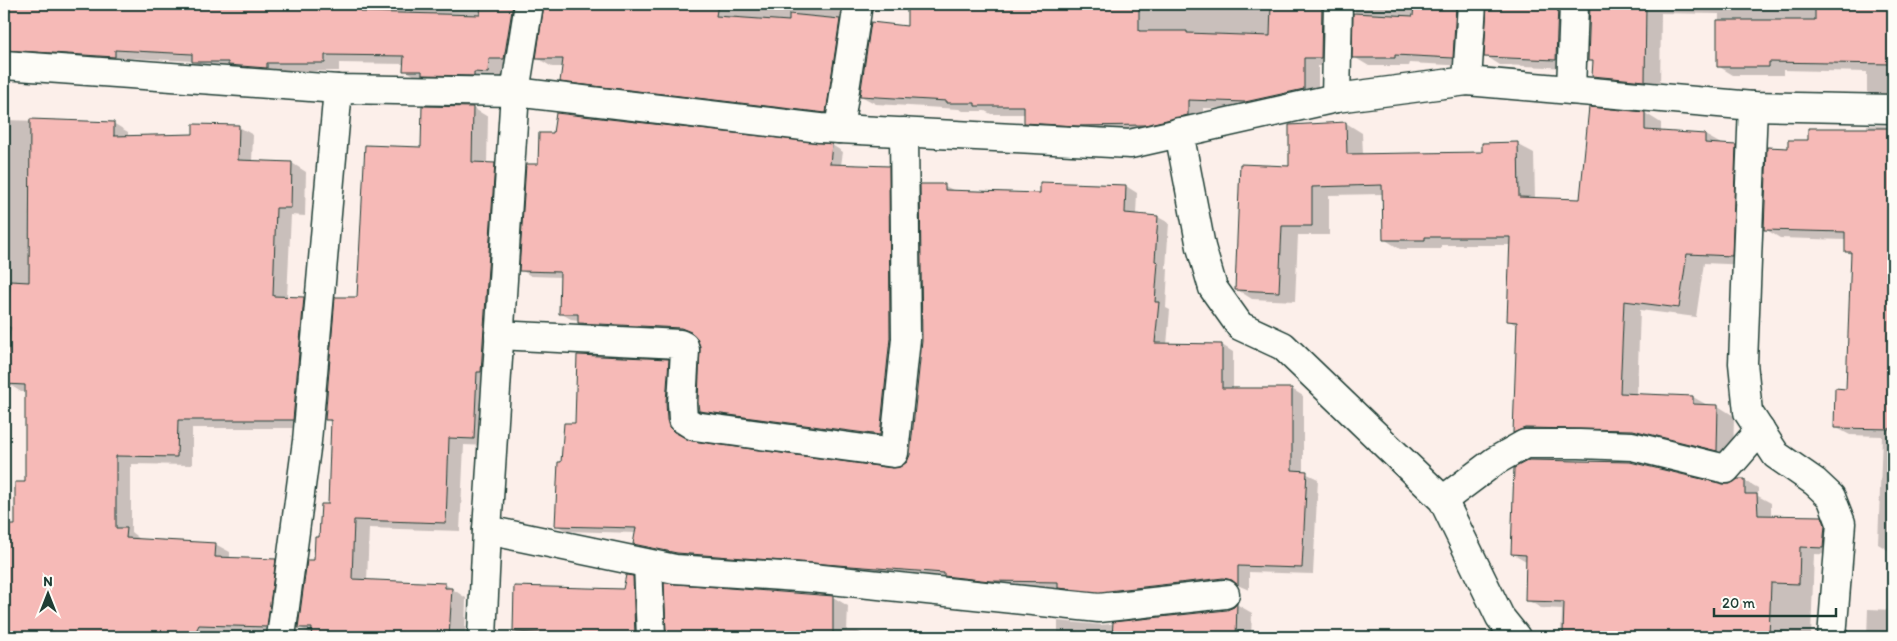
<svg xmlns="http://www.w3.org/2000/svg" width="1897" height="641" font-family="Itim,sans-serif">
	<style>
		.shadow { fill: #0003 }
		.building { fill: #f6bab7; stroke: #1f3d34 }
		.lines { fill: none; stroke-linecap: round; stroke-linejoin: round }
		.minor-casing { stroke: #1f3d34; stroke-width: 31 }
		.minor { stroke: #fdfcf7; stroke-width: 28 }
	</style>
	<rect width="100%" height="100%" fill="#fcefea"/>
	<filter id="ink" filterUnits="userSpaceOnUse"><feTurbulence type="fractalNoise" baseFrequency=".02" numOctaves="2"/><feDisplacementMap in="SourceGraphic" scale="10" xChannelSelector="R" yChannelSelector="G"/><feConvolveMatrix kernelMatrix="1 2 1 2 8 2 1 2 1" color-interpolation-filters="sRGB"/></filter>
	<g filter="url(#ink)">
		<!-- shadow -->
		<g class="shadow">
			<path d="M4,4h527l-12,63h-16l-1,13 -83,-2 -14,-8v-6l-66,-1v8h-58v5l-73,-6 -15,-9 -64,-3v7l-125,9z"/>
			<path d="M545,4h306l-11,116 -264,-31 -15,-8 2,-14h-11l-15,-9z"/>
			<path d="M909,4h431l-4,62h-18v31l-57,13 -58,-2v15l-43,10 -120,-2 -15,-9v-8h-34l-6,-3h-22l-4,-2 -83,-5 -15,-8 48,-69z"/>
			<path d="M1355,4h119l-6,62 -58,-3 -1,3h-40l-15,-9z"/>
			<path d="M1489,4h87l-5,64 -71,-3 -14,-9z"/>
			<path d="M1591,4h302v97h-11l-15,-9v-20l-84,-2v5h-50l-15,-9 1,-52 -58,-1 -1,76 -52,-5 -15,-8 1,-13 -5,-3z"/>
			<path d="M423,107l50,1 15,9 -1,47h7l15,8 -21,274 -24,-1 -4,86 -91,-3 -2,53 78,3 21,14 -1,39h-152v-2l-14,-8 30,-121 3,-83 -6,-4 32,-121 64,-150z"/>
			<path d="M1645,113l16,10v9l44,3 16,9 14,2 17,9 -4,110 -44,-2 -8,54 -56,-7 -3,85 56,2 16,9h9l16,10 -1,43 -203,-17 -16,-10 4,-106 -10,-6 3,-75h-70v4h-41l-16,-10 -1,-45 -54,1v40h-31l-3,66 -43,-2 -16,-10 54,-122 56,-44 16,10 1,22 121,-1 33,-10 17,9 1,46 46,1z"/>
			<path d="M557,114l275,31 11,7 -2,13 47,3 11,6 -8,267 -179,-24 -11,-7 1,-60 -5,-14 -4,-2 -103,-5 -11,-6v-3l-8,-1 -11,-6 1,-36 -30,-1 -10,-6 18,-105 16,-30z"/>
			<path d="M4,120l109,3 15,9v5l66,-2 45,-8 14,8 -1,27 40,1 14,9 -1,44 -14,-1 -4,82 17,1 14,9 -10,121h-116v37l-61,-1v68l10,8 74,4 15,8v6l45,2 15,8 -9,67 -19,-1v3h-258v-111h13l9,-43v-91h-5l-14,-9 2,-24h-5z"/>
			<path d="M1867,125l26,1v427l-15,-9 4,-108 -32,-1 -15,-8 13,-37 4,-135 -6,-4v-11l-66,-2 -15,-9 25,-80 19,-8 58,-12z"/>
			<path d="M921,186h24l10,5 86,4 85,-9 11,7 -1,22 22,2 11,6 -3,45 2,1 -2,39 4,2 -3,35h55l11,7v37h59l11,7v76l15,7 -5,95 -64,-2v18l-14,-6 -124,14 -40,-4 -11,-6 -58,-2 -45,-4 -7,-4 -261,-19 -44,-9 -11,-6 2,-11 -69,-2 -11,-6 7,-62 13,-39 92,-64 12,7 -2,61 2,6 7,7 205,29 9,-2 7,-5 3,-8 12,-114z"/>
			<path d="M1744,480l14,8v8l13,7v13l50,1 15,9 1,29 -23,-1 -3,83h-250l1,-28 -21,-1 -14,-8 -1,-39 -14,-8 211,-68h8z"/>
			<path d="M632,577l15,9 3,51h-131v-2l-5,-4 110,-40z"/>
			<path d="M666,584l167,13 15,9 -1,25h10l11,6h-200z"/>
			<path d="M1238,605l14,8 -1,24h-193v-16l43,4 126,-14 8,-3z"/>
			<path d="M1868,609l25,1v27h-26z"/>
		</g>
		<!-- building -->
		<g class="building">
			<path d="M4,4h356l1,8 119,3 1,-11h32l-9,55h-15l-1,14 -14,-1v4l-52,-1v-4h-19l1,-15 -79,-1v8h-58v5l-39,-3v-3h-36v-8l-77,-4v7l-111,-7z"/>
			<path d="M544,4h174l-2,12 73,5v-7l51,5 -14,94 -266,-31 3,-23h-27z"/>
			<path d="M907,4h232v27h48v2l83,3 1,-32h51l-1,54h-17v31l-59,13 -57,-2v15l-43,10 -68,1 -53,-3v-17h-49v-3h-28v-2l-87,-5 11,-74 36,4z"/>
			<path d="M1414,4h42l-3,54 -58,-3v3h-43l1,-45 60,3z"/>
			<path d="M1487,4h71l-2,56 -72,-3z"/>
			<path d="M1590,4h56l-1,77 -53,-5 1,-15h-5z"/>
			<path d="M1815,4h74l1,60 -121,-2v5h-52v-47h98z"/>
			<path d="M422,106l51,1 -1,55 23,1 -14,209h-4l-3,67 -25,-1 -3,85 -92,-3 -2,59 93,4v5h7l-3,49h-138l1,-9h-14l9,-68h7l1,-23h4l2,-33h7l3,-84h-6l10,-123h22l8,-152 56,2z"/>
			<path d="M1589,107l56,5v18l60,4v9l31,2 -4,111 -45,-2 -8,54 -55,-7 -4,92 73,3v8l25,1 -1,46 -84,-21 -108,-2 -12,5 4,-111 -10,-1 3,-84h-85v3h-42l-1,-55 -70,2v39h-30l-3,66 -44,-2 5,-126 49,2v-41l57,-3 1,32 135,-2v-9l36,-1 1,55 61,2z"/>
			<path d="M556,113l276,31 -2,20 59,2 1,172 -10,97 -181,-24 -1,-8 2,-57 -4,-9 -5,-5 -10,-4 -103,-5v-9h-19l1,-42 -41,-1 7,-107h12l1,-31h14z"/>
			<path d="M30,119l84,3v14l79,-2v-10l46,1 -1,35 54,2 -1,46h-15l-3,88 31,1 -11,123h-115l-1,37 -61,-1v72h11l-1,10 90,5 -1,14 61,2 -9,68 -68,-2 -6,12h-189v-112h11v-43h10v-97l-20,-1 5,-57h-2l2,-46 19,1z"/>
			<path d="M1808,128h85v301l-59,-1 1,-40 11,1 5,-137h-6v-20l-81,-2 3,-83 21,1v-8h20z"/>
			<path d="M1040,182l86,3 -1,28 33,3 -3,45 3,1 -3,40h4l-4,41 67,1v44h70v82l15,1 -5,97 -64,-2v19l-6,-5 -9,-2 -124,14 -41,-4v-6l-68,-1 -46,-5v-3l-267,-20 -44,-9 3,-16 -81,-2 3,-64h3l3,-39h11l2,-68 92,4 -3,43 1,18 2,7 5,5 18,9 200,27 8,-1 7,-5 3,-7 12,-114 -2,-157h25v6l95,3z"/>
			<path d="M1529,460l101,2 93,22h7l8,-5h7v15h12l1,21 64,1 3,9 -2,23 -23,-1 -1,37 -28,-1 -2,54h-139l-67,-2 1,-33 -39,-1 1,-46 -15,-1 3,-86z"/>
			<path d="M626,575l7,1 2,61 -122,-5 1,-46 109,3z"/>
			<path d="M664,583l169,13v41h-75l1,-1 -93,-3z"/>
			<path d="M1237,603l-1,34h-124l1,-15 114,-12 7,-3z"/>
		</g>
		<g class="lines">
			<defs>
				<g id="minor">
					<path d="M4,65l334,24 177,3 305,36 310,16 206,-46 131,-17 286,25 140,3"/>
					<path d="M1467,81l5,-77"/>
					<path d="M1571,90l3,-86"/>
					<path d="M1336,98l2,-94"/>
					<path d="M1753,106l-10,257 5,49 28,43 39,27 16,15 10,26 -9,114"/>
					<path d="M839,129l19,-125"/>
					<path d="M1179,132l22,115 12,41 27,38 43,20 160,154 57,117 16,20"/>
					<path d="M499,335l181,9 4,2 1,4 -3,53 1,16 11,7 200,27 12,-114 -2,-207"/>
					<path d="M1443,500l52,-39 30,-17h54l53,2 94,23 34,-39"/>
					<path d="M487,530l188,39 137,9 287,30 126,-14"/>
					<path d="M648,564l3,73"/>
					<path d="M281,637l26,-196 31,-352"/>
					<path d="M482,637l5,-107 28,-438 14,-88"/>
				</g>
			</defs>
			<!-- minor casing -->
			<use href="#minor" class="minor-casing"/>
			<!-- minor -->
			<use href="#minor" class="minor"/>
		</g>
	</g>
	<!-- margin -->
	<rect width="1897" height="641" fill="none" stroke="#fdfcf7" stroke-width="20"/>
	<rect x="10" y="10" width="1877" height="621" fill="none" stroke="#1f3d34" stroke-width="2" filter="url(#ink)"/>
	<!-- north arrow -->
	<g transform="translate(48 594)" stroke="#fdfcf7" stroke-width="4" paint-order="stroke">
	<path d="M0-4L9 19L0 12L-9 19Z" fill="#1f3d34"/>
	<text y="-8" font-size="14" font-weight="bold" text-anchor="middle" fill="#1f3d34">N</text>
	</g>
	<!-- scale -->
	<path d="M1714 608v8h122v-8" fill="none" stroke="#1f3d34" stroke-width="2.5"/>
	<text x="1722" y="608" font-size="15" fill="#1f3d34" stroke="#fdfcf7" stroke-width="4" paint-order="stroke">20 m</text>
</svg>
